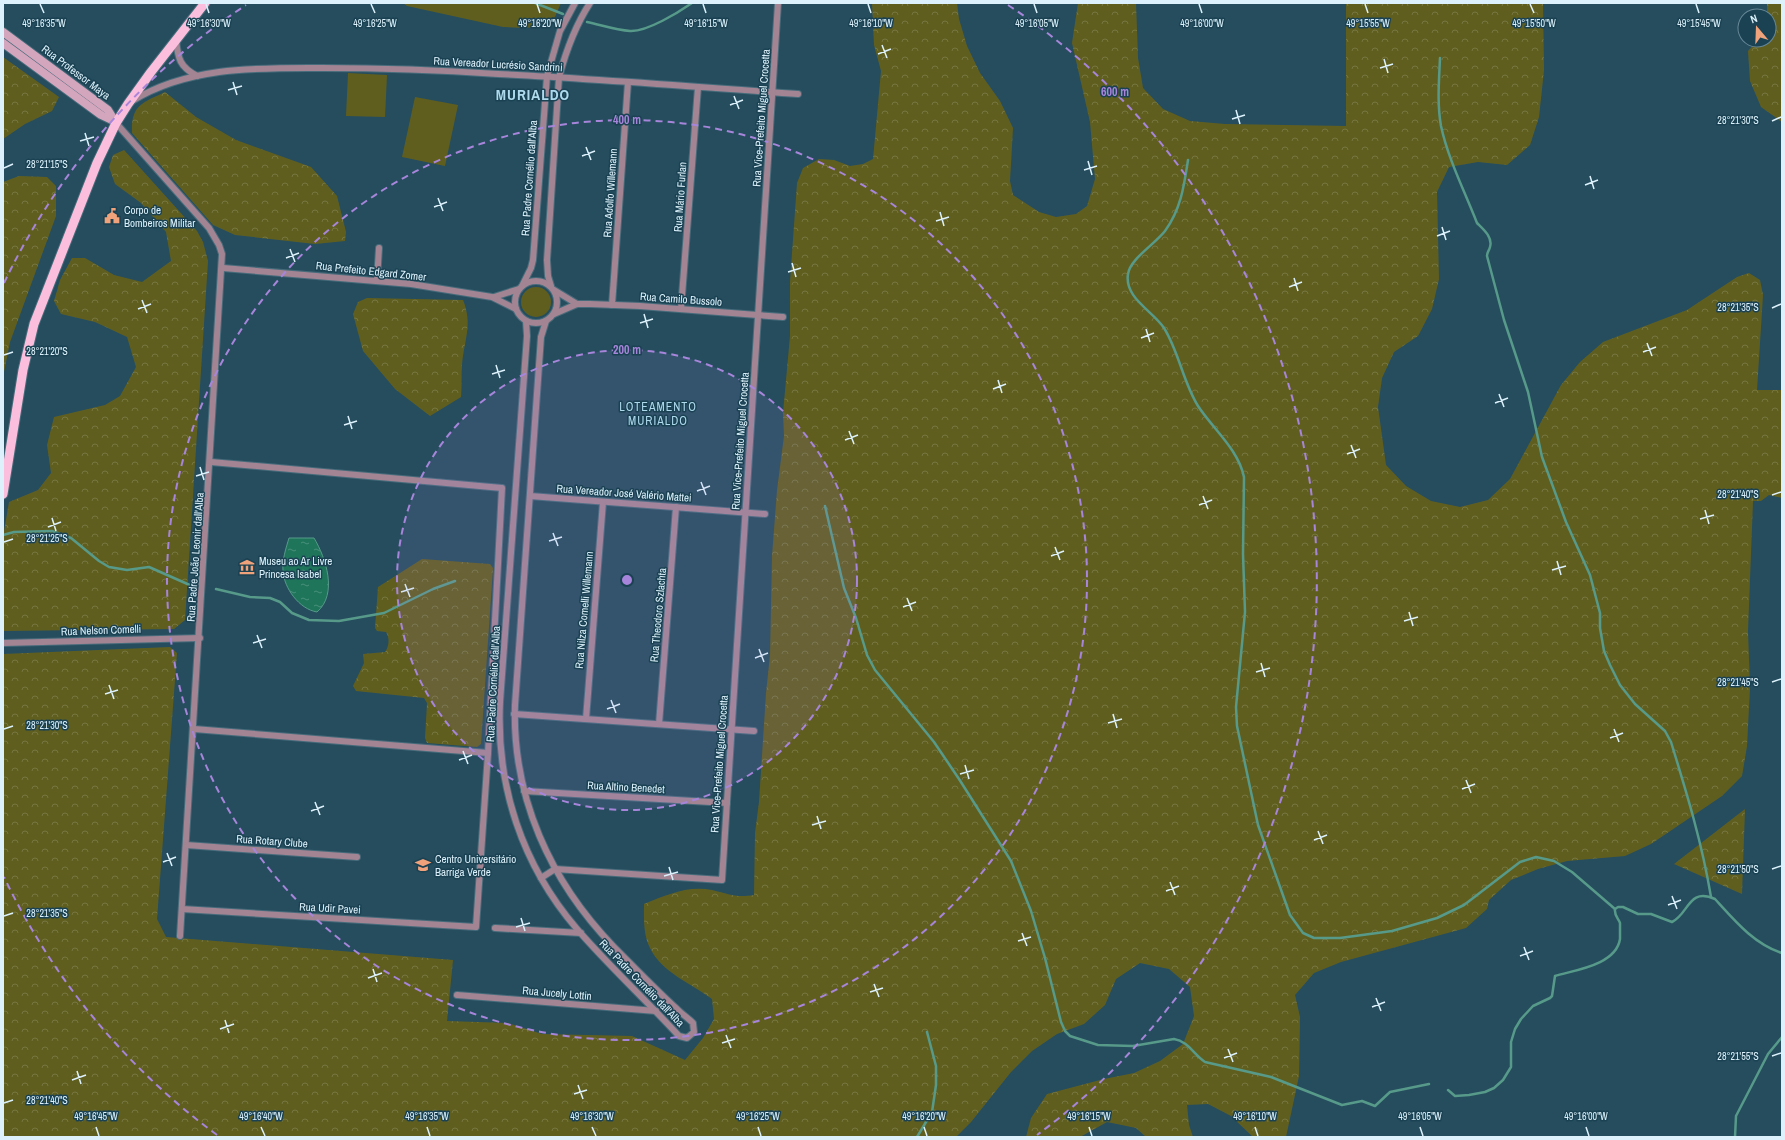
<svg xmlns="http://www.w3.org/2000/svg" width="1785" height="1140" font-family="'Archivo Narrow',sans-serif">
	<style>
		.grass { fill: #605e1f }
		.forest { fill: url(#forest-crowns) }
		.water { fill: url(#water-ripples); stroke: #579a8a }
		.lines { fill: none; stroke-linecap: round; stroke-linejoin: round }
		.stream { stroke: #579a8a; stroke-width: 2.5 }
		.minor-casing { stroke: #466b7a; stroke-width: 8 }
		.secondary-casing { stroke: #466b7a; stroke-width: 10 }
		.primary-casing { stroke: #466b7a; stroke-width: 11 }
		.minor { stroke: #a28493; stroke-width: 6 }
		.secondary { stroke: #d4a6bd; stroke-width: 8 }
		.primary { stroke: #fbbfdd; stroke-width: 9 }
		.ticks { fill: none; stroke: #dcf1fb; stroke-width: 1.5 }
		.ring { fill: none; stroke: #a785da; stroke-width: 2; stroke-dasharray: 7 5 }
		.labels { text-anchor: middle; stroke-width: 3; stroke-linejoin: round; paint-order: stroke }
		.street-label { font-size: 11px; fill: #dcf1fb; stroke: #1a4253 }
		.poi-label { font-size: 11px; fill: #dcf1fb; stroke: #1a4253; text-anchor: start }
		.neighbourhood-label { font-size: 12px; letter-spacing: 1px; fill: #afdaee; stroke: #1a4253 }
		.district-label { font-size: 15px; font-weight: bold; letter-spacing: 1px; fill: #afdaee; stroke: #1a4253 }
		.ticks-label { font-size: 10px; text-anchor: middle; fill: #dcf1fb; stroke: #1a4253; stroke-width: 3; stroke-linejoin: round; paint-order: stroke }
		.centre { fill: #a785da; stroke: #1a4253; stroke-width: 2 }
		.ring-label { font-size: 12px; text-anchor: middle; font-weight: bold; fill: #a785da; stroke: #1a4253; stroke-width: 3; stroke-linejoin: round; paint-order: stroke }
	</style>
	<defs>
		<pattern id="forest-crowns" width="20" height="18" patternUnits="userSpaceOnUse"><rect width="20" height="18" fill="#605e1f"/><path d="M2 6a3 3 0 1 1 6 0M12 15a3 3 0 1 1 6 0" fill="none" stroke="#767640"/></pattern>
		<pattern id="water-ripples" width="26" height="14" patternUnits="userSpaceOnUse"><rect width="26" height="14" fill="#1e755a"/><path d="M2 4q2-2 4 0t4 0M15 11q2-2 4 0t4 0" fill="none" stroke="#49907b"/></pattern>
	</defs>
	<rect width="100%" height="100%" fill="#254d5e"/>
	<!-- grass -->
	<g class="grass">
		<path d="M403,3h158l-10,23 -27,2 -21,-1 -96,-21z"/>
		<path d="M348,73l39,2 -2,42 -39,-1z"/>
		<path d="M415,97l43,8 -13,61 -43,-9z"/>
		<circle cx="536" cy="302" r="15"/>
	</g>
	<!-- forest -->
	<g class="forest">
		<path d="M872,3h85l2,16 8,27 13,27 20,28 13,27 -3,53 3,14 26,17 17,5 20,-3 11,-8 8,-27 -5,-57 -18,-79 6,-40h58l2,55 5,30 20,21 27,12 35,3 121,2v-123h197l1,67 -5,47 -9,28 -23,20 -29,-3 -29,5 -12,25 2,87 -7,30 -14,27 -24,16 -12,26 -4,29 8,58 20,21 25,15 29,6 28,-7 22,-21 51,-94 19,-23 23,-20 84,-32 50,-33 12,-4 11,7 3,15 -6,95h25v108l-13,-3 -8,6h-8l-5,130 2,57 -3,58 -5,30 -20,20 -71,48 -26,12 -58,5 -29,8 -27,11 -22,20 -2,9 -21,19 -125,34 -27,11 -19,22 5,22 -1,59 -13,61h-33l-22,-21 -23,-12 -21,1 2,20 4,12h-47l-10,-9 -29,-6 -27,15h-54l5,-19 16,-24 57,-15 30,-6 26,-12 23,-17 11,-28 -4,-29 -21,-18 -29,-6 -24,16 -11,26 -21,19 -27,10 -25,17 -21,21 -40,50 -15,15h-953v-483l167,-7 7,6 -20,266 9,18 287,23 -6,61 61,2 34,11 90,2 53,24 18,-22 11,-19 -2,-20c-20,-15 -51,-27 -62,-51 -7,-14 -6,-29 -6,-44 22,-9 44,-19 68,-14 18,4 23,8 42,5l1,-62 4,-31 7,-109 4,-38 2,-99 5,-66 7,-54 -1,-23 7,-77v-54l7,-99 6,-15 16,-9 15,1 16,6 13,-2 10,-5 8,-88 -7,-26z"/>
		<path d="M1767,3h15v119l-21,-15 -11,-26 -2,-30 10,-11h11v-24h-2z"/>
		<path d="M3,57l56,40 -7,14 -27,13 -22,15z"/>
		<path d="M165,92l31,25 40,23 75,27 26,29 9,36 -1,9 -30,3 -80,-9 -22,-10 -81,-92c-1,-28 10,-30 33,-41z"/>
		<path d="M124,150l73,81 6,11 5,19 -23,359 -11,9 -171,2v-94l6,-35 29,-12 13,-17 -4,-28 7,-28 51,-12 15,-9 16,-29 -9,-30 -32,-15 -34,-8 -7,-13 6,-21 12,-22h13l29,17 28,7 29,-21 -5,-29 -25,-29 -26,-19 -6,-17 4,-12z"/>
		<path d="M19,176l28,1 9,9v30l-46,126 -7,35v-195z"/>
		<path d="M367,298l96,2c10,25 1,40 -1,65 -1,11 0,21 -1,32l-31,19 -35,-27 -32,-38 -10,-37 5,-12z"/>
		<path d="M422,559l68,5 3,4 -12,176 -4,3 -50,-4 -2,-5 2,-35 -3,-5 -68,-7 -3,-5 11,-23 -1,-9 22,-2c4,-5 5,-14 1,-20l-9,-1 -2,-3 3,-41z"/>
		<path d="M1745,809l-3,85 -68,-30z"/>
	</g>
	<!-- water -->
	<path class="water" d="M289,538h25c12,20 24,56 3,74 -18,-3 -33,-24 -34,-41 -1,-11 3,-23 6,-33z"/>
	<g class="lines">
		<!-- stream -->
		<g class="stream">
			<path d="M535,3l28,11"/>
			<path d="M587,22c14,3 29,8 43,9 17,1 49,-19 62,-28"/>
			<path d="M1440,58c-1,23 -3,46 1,68 7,33 24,66 36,97 6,6 16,14 13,24 -1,4 -3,5 -3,9l17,64 24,72 14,65 24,65 24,53 10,38v15l4,23 6,14 10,20 15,19 30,27 6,11c16,52 31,101 40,155"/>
			<path d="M1188,160c-4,26 -7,49 -23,71 -10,13 -35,28 -37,43 -4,24 25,37 36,54 15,24 19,54 34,78 15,23 40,43 46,71l-1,77 2,58 -9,95 1,19 21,99 32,90 13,18 11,5h26l52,-7 45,-13 27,-13 56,-43 16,-5 18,4 18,11 43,37c-1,6 3,9 5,14 0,5 0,12 0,16 -4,26 -45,31 -65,37l-3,20 -2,2 -17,8 -12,13 -6,10 -4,13v25l-8,13 -9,8 -9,4 -16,3 -14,1 -7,-6"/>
			<path d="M825,506l19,82 12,30 11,37 8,15 59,72 25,37 52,82 20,50 14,47 16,64 4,9 5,5 28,9 35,1 41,-7c14,2 20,16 31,23l66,15 71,28 20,-4 13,5 15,-14 39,-8"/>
			<path d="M3,535l11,-3 38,-1 19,7 28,23 10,6 18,3 22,-3 43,19"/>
			<path d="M216,589l34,8 20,1 10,4 12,11 17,7 30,1 45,-8 49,-24 22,-8"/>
			<path d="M1615,909l3,-2h5l15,7h13l21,8c17,-8 16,-35 43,-23 20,22 39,45 67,54"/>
			<path d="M917,1137l15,-25 4,-27v-19l-9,-34"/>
			<path d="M1735,1137l1,-21 32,-62 14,-17"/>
		</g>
		<defs>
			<g id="minor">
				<path d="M176,40c2,19 4,27 21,36"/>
				<path d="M132,101c57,-35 125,-33 190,-33 59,0 117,2 176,6 100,5 200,13 300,20"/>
				<path d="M116,123l93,105 10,17 3,9 -42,682"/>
				<path d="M223,268l188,16 81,13 24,12"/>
				<path d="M377,280l2,-32"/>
				<circle cx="536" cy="302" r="21"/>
				<path d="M522,286l9,-18 2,-8 14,-184 13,-45 15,-28"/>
				<path d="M551,286l-3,-10 -1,-16 12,-183c7,-26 16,-51 31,-74"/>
				<path d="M554,290l23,14"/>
				<path d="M494,297l25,-8"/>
				<path d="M612,305l16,-223"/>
				<path d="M681,309l17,-222"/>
				<path d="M554,314l23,-10h13l50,2 143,11"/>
				<path d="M526,321l1,15 -27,366c-4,84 22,163 77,227 32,37 69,71 102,107l8,2 7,-6 -1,-9c-5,-5 -11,-9 -16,-14 -22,-20 -42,-41 -63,-62 -64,-66 -102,-150 -99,-242l26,-368 5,-16"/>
				<path d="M530,496l235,18"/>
				<path d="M3,643l197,-5"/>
				<path d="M514,714l240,17"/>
				<path d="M586,719l17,-217"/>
				<path d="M659,724l17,-217"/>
				<path d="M194,729l294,24"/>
				<path d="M524,791l203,12"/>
				<path d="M186,845l171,12"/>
				<path d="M541,878l14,-9 167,11 56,-877"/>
				<path d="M182,909l294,18 12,-174 14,-265 -291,-26"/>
				<path d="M495,928l86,5"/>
				<path d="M457,995l199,16"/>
			</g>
			<g id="secondary">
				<path d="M3,32l105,78 8,13"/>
				<path d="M3,43l98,72 15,7"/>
			</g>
			<path id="primary" d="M3,494l20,-124 11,-46 63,-161 19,-40 12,-19 23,-32 54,-69"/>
		</defs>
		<!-- minor casing -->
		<use href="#minor" class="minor-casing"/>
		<!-- secondary casing -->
		<use href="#secondary" class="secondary-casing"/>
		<!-- primary casing -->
		<use href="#primary" class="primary-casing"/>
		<!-- minor -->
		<use href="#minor" class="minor"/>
		<!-- secondary -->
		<use href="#secondary" class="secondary"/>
		<!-- primary -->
		<use href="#primary" class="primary"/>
	</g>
	<!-- ticks -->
	<path class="ticks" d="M40,4l4,9M206,4l3,9M371,4l4,9M537,4l3,9M703,4l3,9M868,4l3,9M1034,4l3,9M1199,4l3,9M1365,4l3,9M1530,4l4,9M1696,4l3,9M882,45l5,13M878,54l13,-5M1384,59l4,14M1380,68l13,-4M233,82l4,13M228,90l14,-4M734,96l5,13M730,105l13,-5M1236,110l4,14M1232,119l13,-4M1772,121l9,-4M85,133l4,13M80,141l14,-4M586,147l5,13M582,156l13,-5M1088,161l4,14M4,168l9,-4M1084,170l13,-4M1590,176l4,13M1585,185l13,-5M438,198l5,13M434,207l13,-5M940,212l4,14M936,221l13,-4M1442,227l4,13M1437,236l13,-5M290,249l5,13M286,258l13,-5M792,263l4,14M788,272l13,-4M1294,278l4,13M1289,287l13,-5M142,300l5,13M1772,308l9,-4M138,309l13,-5M644,314l4,14M640,323l13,-4M1146,329l4,13M1141,338l13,-5M1647,343l5,13M1643,352l13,-5M4,355l9,-3M496,365l4,13M492,374l13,-4M998,380l4,13M993,389l13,-5M1499,394l5,13M1495,403l13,-5M348,416l4,13M344,425l13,-4M849,431l5,13M845,440l13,-5M1351,445l5,13M1347,454l13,-5M200,467l4,13M196,476l13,-4M701,482l5,13M697,491l13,-5M1772,495l9,-3M1203,496l5,13M1199,505l13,-5M1705,510l4,14M52,518l4,13M1700,519l14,-4M48,527l13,-5M553,533l5,13M549,541l13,-4M4,542l9,-3M1055,547l5,13M1051,556l13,-5M1557,561l4,14M1552,570l14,-4M405,584l5,13M401,592l13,-4M907,598l5,13M903,607l13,-5M1409,612l4,14M1404,621l14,-4M257,635l5,13M253,643l13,-4M759,649l5,13M755,658l13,-5M1261,663l4,14M1256,672l14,-4M1772,682l9,-3M109,685l5,14M105,694l13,-4M611,700l5,13M607,709l13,-5M1113,714l4,14M1108,723l14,-4M4,729l9,-3M1614,729l5,13M1610,738l13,-5M463,751l5,13M459,760l13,-5M965,765l4,14M960,774l14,-4M1466,780l5,13M1462,789l13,-5M315,802l5,13M311,811l13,-5M817,816l4,13M812,825l14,-4M1318,831l5,13M1314,840l13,-5M167,853l5,13M163,862l13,-5M669,867l4,13M1772,869l9,-3M664,876l14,-4M1170,882l5,13M1166,891l13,-5M1672,896l5,13M1668,905l13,-5M4,916l9,-3M521,918l4,13M516,927l14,-4M1022,933l5,13M1018,941l13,-4M1524,947l5,13M1520,956l13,-5M373,969l4,13M368,978l14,-5M874,984l5,13M870,992l13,-4M1376,998l5,13M1372,1007l13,-5M225,1020l4,13M220,1029l14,-5M726,1035l5,13M722,1043l13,-4M1228,1049l5,13M1772,1056l9,-3M1224,1058l13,-5M77,1071l4,13M72,1080l14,-5M578,1085l5,14M574,1094l13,-4M4,1103l9,-3M96,1127l3,9M261,1127l4,9M427,1127l3,9M592,1127l4,9M758,1127l3,9M924,1127l3,9M1089,1127l3,9M1255,1127l3,9M1420,1127l3,9M1586,1127l3,9"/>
	<!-- distance rings -->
	<circle cx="627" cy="580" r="230" fill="#a785da" fill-opacity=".12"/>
	<g class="ring">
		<circle cx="627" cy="580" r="230"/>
		<circle cx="627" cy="580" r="460"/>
		<path d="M217 1135A690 690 0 0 1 4 877M4 283A690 690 0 0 1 246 5M1008 5A690 690 0 0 1 1037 1135"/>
	</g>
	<!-- icons -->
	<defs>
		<symbol id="civic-bare" viewBox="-9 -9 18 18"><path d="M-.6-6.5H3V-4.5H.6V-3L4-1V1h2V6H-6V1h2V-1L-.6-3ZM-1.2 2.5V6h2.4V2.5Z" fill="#f0a27a" stroke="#1a4253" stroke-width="2.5" paint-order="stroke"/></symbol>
		<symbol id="museum-bare" viewBox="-9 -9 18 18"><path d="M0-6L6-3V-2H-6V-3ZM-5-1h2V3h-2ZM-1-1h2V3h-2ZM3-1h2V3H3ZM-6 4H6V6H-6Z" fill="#f0a27a" stroke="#1a4253" stroke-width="2.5" paint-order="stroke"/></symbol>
		<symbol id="university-bare" viewBox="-9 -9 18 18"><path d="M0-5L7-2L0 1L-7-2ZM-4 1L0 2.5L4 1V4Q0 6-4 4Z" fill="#f0a27a" stroke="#1a4253" stroke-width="2.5" paint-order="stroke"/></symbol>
	</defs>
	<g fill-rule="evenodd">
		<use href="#civic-bare" x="101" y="205" width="22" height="22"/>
		<use href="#museum-bare" x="236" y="556" width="22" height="22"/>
		<use href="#university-bare" x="412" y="854" width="22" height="22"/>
	</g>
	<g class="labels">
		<!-- street labels -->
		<g class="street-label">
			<text transform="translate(498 64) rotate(3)" y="4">Rua Vereador Lucrésio Sandrini</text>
			<text transform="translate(76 72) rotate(37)" y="4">Rua Professor Maya</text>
			<text transform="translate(761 118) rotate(-86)" y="4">Rua Vice-Prefeito Miguel Crocetta</text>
			<text transform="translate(529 178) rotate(-86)" y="4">Rua Padre Cornélio dall'Alba</text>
			<text transform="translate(610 193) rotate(-86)" y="4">Rua Adolfo Willemann</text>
			<text transform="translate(680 197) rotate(-86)" y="4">Rua Mário Furlan</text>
			<text transform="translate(371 271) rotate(6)" y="4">Rua Prefeito Edgard Zomer</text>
			<text transform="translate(681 299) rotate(4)" y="4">Rua Camilo Bussolo</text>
			<text transform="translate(740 441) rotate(-86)" y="4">Rua Vice-Prefeito Miguel Crocetta</text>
			<text transform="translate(624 493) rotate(4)" y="4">Rua Vereador José Valério Mattei</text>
			<text transform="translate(195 557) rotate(-86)" y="4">Rua Padre João Leonir dall'Alba</text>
			<text transform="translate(584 610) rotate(-85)" y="4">Rua Nilza Comelli Willemann</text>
			<text transform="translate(658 615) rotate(-85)" y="4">Rua Theodoro Szlachta</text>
			<text transform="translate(101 630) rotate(-2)" y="4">Rua Nelson Comelli</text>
			<text transform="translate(493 684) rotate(-87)" y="4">Rua Padre Cornélio dall'Alba</text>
			<text transform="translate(719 764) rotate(-86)" y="4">Rua Vice-Prefeito Miguel Crocetta</text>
			<text transform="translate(626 787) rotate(3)" y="4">Rua Altino Benedet</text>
			<text transform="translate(272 841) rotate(4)" y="4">Rua Rotary Clube</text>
			<text transform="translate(330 908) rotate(3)" y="4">Rua Udir Pavei</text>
			<text transform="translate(642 983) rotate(46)" y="4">Rua Padre Cornélio dall'Alba</text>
			<text transform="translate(557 993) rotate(5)" y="4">Rua Jucely Lottin</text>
		</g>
		<!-- poi labels -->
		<g class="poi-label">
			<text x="124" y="214">Corpo de<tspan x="124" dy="13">Bombeiros Militar</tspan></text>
			<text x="259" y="565">Museu ao Ar Livre<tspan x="259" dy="13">Princesa Isabel</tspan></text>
			<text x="435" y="863">Centro Universitário<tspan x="435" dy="13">Barriga Verde</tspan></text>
		</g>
		<!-- neighbourhood labels -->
		<g class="neighbourhood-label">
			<text x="658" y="411">LOTEAMENTO<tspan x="658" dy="14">MURIALDO</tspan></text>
		</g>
		<!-- district labels -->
		<g class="district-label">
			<text x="533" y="100">MURIALDO</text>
		</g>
	</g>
	<g class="ticks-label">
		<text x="1699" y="27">49°15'45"W</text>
		<text x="44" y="27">49°16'35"W</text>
		<text x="209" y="27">49°16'30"W</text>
		<text x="375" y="27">49°16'25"W</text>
		<text x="540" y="27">49°16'20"W</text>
		<text x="706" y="27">49°16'15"W</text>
		<text x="871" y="27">49°16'10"W</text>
		<text x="1037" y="27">49°16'05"W</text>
		<text x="1202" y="27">49°16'00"W</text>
		<text x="1368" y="27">49°15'55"W</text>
		<text x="1534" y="27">49°15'50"W</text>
		<text x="1738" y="124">28°21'30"S</text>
		<text x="47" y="168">28°21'15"S</text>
		<text x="1738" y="311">28°21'35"S</text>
		<text x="47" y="355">28°21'20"S</text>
		<text x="1738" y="498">28°21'40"S</text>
		<text x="47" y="542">28°21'25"S</text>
		<text x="1738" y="686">28°21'45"S</text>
		<text x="47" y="729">28°21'30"S</text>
		<text x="1738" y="873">28°21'50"S</text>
		<text x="47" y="917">28°21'35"S</text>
		<text x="1738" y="1060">28°21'55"S</text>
		<text x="47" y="1104">28°21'40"S</text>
		<text x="96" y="1120">49°16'45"W</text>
		<text x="261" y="1120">49°16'40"W</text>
		<text x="427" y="1120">49°16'35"W</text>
		<text x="592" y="1120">49°16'30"W</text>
		<text x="758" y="1120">49°16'25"W</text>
		<text x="924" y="1120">49°16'20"W</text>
		<text x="1089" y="1120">49°16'15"W</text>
		<text x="1255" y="1120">49°16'10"W</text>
		<text x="1420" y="1120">49°16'05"W</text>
		<text x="1586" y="1120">49°16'00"W</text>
	</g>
	<circle cx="627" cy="580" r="6" class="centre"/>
	<g class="ring-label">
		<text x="1115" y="96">600 m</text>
		<text x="627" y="124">400 m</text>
		<text x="627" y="354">200 m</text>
	</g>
	<!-- border -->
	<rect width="1785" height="1140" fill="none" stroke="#dcf1fb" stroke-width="8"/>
	<!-- north arrow -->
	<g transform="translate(1757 28) rotate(341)"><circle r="19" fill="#1a4253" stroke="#688896"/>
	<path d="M0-3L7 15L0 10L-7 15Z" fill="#f0a27a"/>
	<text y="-6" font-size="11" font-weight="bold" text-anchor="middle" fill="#dcf1fb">N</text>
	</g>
</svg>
